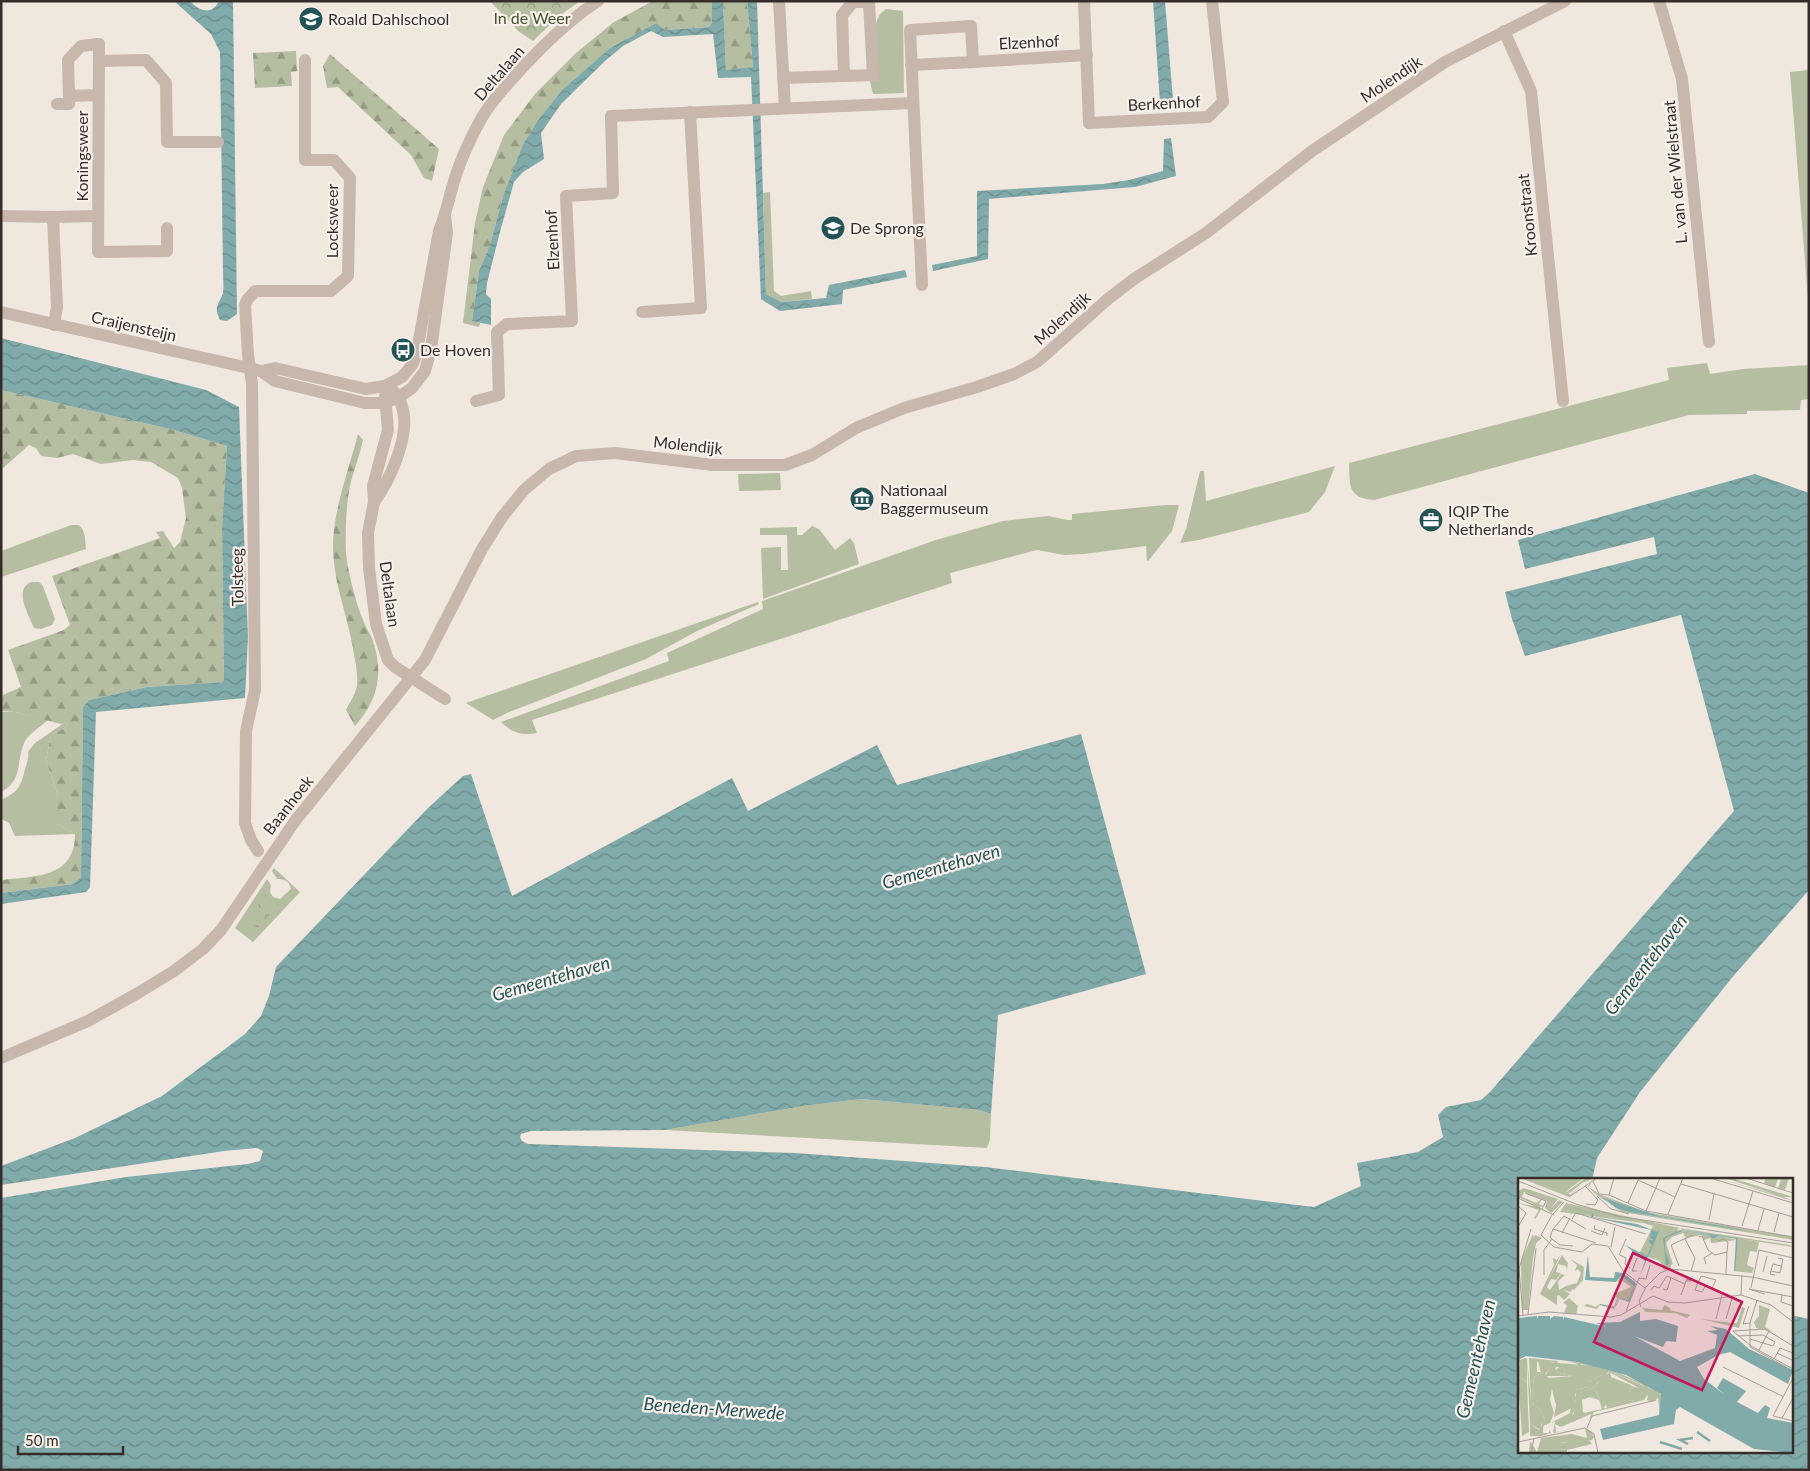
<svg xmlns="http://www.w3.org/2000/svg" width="1810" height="1471" font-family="Lato,sans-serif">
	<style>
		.green { fill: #b5bea0 }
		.forest { fill: url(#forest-firs) }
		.park { fill: url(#park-crowns) }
		.water { fill: url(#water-waves) }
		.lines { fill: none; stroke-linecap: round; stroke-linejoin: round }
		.minor { stroke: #c7b7ac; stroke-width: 12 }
		.labels { text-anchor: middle; stroke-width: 4.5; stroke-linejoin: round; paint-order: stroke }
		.park-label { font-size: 16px; fill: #475230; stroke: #f8f1eb }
		.poi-label { font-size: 16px; fill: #362d2a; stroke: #f8f1eb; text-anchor: start }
		.street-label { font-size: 16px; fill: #362d2a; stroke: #f8f1eb }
		.water-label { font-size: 18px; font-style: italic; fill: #235354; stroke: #f8f1eb }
		.inset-river { fill: none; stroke: #80abaa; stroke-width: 2.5 }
		.inset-road { fill: none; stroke: #a69d97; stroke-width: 1 }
		.view { fill: #c2185b; fill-opacity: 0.15; stroke: #c2185b; stroke-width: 2.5 }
		.inset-edge { fill: none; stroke: #362d2a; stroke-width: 2.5 }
	</style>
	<defs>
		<pattern id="forest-firs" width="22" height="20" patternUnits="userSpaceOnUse" patternTransform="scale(1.25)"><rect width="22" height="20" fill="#b5bea0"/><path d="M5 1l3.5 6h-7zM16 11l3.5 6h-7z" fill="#949b83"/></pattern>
		<pattern id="park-crowns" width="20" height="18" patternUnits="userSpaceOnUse" patternTransform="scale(1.25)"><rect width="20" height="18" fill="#b5bea0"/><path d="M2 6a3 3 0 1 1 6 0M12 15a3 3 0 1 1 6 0" fill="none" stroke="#949b83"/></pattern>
		<pattern id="water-waves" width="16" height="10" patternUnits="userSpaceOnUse" patternTransform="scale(1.25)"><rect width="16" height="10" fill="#80abaa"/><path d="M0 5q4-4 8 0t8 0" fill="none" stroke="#6a8c8b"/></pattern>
	</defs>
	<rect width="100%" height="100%" fill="#f0e7df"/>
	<!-- green -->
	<g class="green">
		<path d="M886,9l17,2 1,82 -31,1 -3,-13 7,-1 -2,-55 5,-11z"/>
		<path d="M1809,70v242l-19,-240z"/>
		<path d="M770,192l4,99 7,5 30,-5 1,8 -30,3 -16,-8 -3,-101z"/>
		<path d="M1707,363l3,11 33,-5 66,-4v34l-8,1 -1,10 -53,1v3l-58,1 -315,85c-27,-2 -24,-15 -25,-37l320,-83 -2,-12z"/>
		<path d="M1335,466l-10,26 -16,20 -110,28 -19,3 6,-14 14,-58h4l2,30z"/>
		<path d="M780,473l1,17 -42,1 -1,-17z"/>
		<path d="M1165,505h14l-7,26 -23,29 -2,1 -1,-15 -62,8 -20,1 -27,-5 -87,23 2,10 -420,137 5,13c-15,3 -25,0 -36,-11l168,-61 -2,-8 96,-44 -1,-8 174,-61 67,-19 45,-5 19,4h5v-6z"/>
		<path d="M71,525h8c7,6 6,15 7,24l-85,28v-26z"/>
		<path d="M812,526l7,3 16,21 15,-12 4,5 5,21 -96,35 -2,-51 20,-1v23h7l-1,-35h-27v-7l37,-1v8h5z"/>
		<path d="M31,582h8l4,4 12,33 -3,6 -11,4 -7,-1c-5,-13 -21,-38 -3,-46z"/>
		<path d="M758,602l1,2 -62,27 -51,28 -139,54 -14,7 -27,-17z"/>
		<path d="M1,712h14l33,8c-7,6 -18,13 -23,21 -10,21 -1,39 -24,51z"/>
		<path d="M67,721l1,5 -17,9 -5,25 12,36 -1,28 18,10 -60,2 -6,-13 -8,-4v-19c17,-8 20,-13 24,-31 2,-6 4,-11 3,-17l7,-9z"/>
		<path d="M274,868l26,24 -47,50 -18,-14 32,-49 4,6 -1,7 3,5 7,2 11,-10c-2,-8 -6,-10 -14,-10l-5,-8z"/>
		<path d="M862,1099l117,11 12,4 -1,25 -3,9 -322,-18 138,-24z"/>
	</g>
	<!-- forest -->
	<g class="forest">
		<path d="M653,1h59v21l-3,5 -45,3 -8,-7 -46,25 -47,41 -25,31 -15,24 -20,52 -13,49 -11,26 -7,50 8,2 -1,4 -16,-4 12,-100 8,-36 21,-52 31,-41 41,-41 38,-31z"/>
		<path d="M723,1h24l6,66 -27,3z"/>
		<path d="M296,51l1,20 -6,1 1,14 -37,2 -2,-35z"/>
		<path d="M330,54l109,95 -7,32 -8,-3 -13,-23 -73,-68 -11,1 -4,-22z"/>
		<path d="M1,390l173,40 53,16 -5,82 2,154 -77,5 -58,13 -6,7 -2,170 -8,7 -72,9v-13c33,-4 74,-1 74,-46l-18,-10 -11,-18 12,-10 -12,-36 5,-25 17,-9 -1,-4 -6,2 -46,-12 -14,-1v-15l20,-9 -13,-37 56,-20 6,-5 -18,-49 108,-38 -4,-6 7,-1 11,17 6,-6 6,-24 -4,-30 -4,-10 -27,-16 -18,-2 -32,4 -28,-10 -16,4 -16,-2 -5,-8 -7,-3 -28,25z"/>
		<path d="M358,434l5,6c-3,14 -8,27 -12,41 -5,23 -6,49 -5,72 2,19 10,50 17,67 2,6 6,12 9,18 12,34 7,61 -17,88l-9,-16c4,-8 9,-15 11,-24 1,-10 -1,-21 -3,-31 -5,-37 -21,-71 -21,-109 0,-35 16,-77 25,-112z"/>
	</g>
	<!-- park -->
	<g class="park">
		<path d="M490,1h90l-22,16 -25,24 -15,-10z"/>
		<path d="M265,895l14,9 -21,24 -11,-7z"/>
	</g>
	<!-- water -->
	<g class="water">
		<path d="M174,1h16c9,10 22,15 29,0h14l4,313 -10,7 -7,-1c-7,-14 -1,-15 3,-27 1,-6 0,-15 0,-21l-3,-220 -9,-18z"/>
		<path d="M712,1h11l3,69 27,-3 -6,-66h10l9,293 16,8 44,-4 3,-13 76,-15 2,7 -64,13 -1,14 -62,7 -19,-12 -10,-222 -33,1 -5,-44 -50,3 -12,-6 -28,15 -18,15 -44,43 -20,29 3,26 -21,13 -9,10 -13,46 -14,55 -1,11 5,5v26l-19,-4 7,-50 11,-26 13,-49 20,-52 15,-24 25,-31 47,-41 46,-25 9,7 44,-3 3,-5z"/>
		<path d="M1153,1h12l8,99 -13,3z"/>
		<path d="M1171,138l5,38 -41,11 -146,12 -1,60 -55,12 -1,-6 45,-9v-65l126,-7 26,-4 34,-9 1,-32z"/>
		<path d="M1,338l205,52 33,17 9,230 -3,61 -149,14 -6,175 -4,5 -85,12v-11l72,-9 8,-7 2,-170 6,-7 58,-13 77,-5 -2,-154 5,-82 -53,-16 -173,-40z"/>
		<path d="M1755,474l54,19v397l-74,84 -95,118 -43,66 -5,22h-73v272h272v-137l18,4v151h-1808v-272l125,-21 122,-13 12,-3 3,-10 -6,-3 -33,3 -223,34v-19l74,-28 87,-42 83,-62 16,-18 8,-20 7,-29 152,-159 35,-32 8,-2 41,122 220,-118 16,33 129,-66 20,40 184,-51 65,240 -148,41 -7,99 -12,-4 -117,-11 -59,7 -138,24 -134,1 -10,3 -1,3 2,4 6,3 267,9 190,14 329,40 47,-21 -4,-23 61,-11 25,-15 -5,-22 8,-8 35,-7 9,-8 244,-281 -53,-196 -156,41 -13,-37 -7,-27 152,-38 -3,-17 -129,32 -7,-29z"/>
	</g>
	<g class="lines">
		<!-- minor -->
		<g class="minor">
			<path d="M779,1l6,107"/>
			<path d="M1084,1l5,122 119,-6 15,-15 -11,-101"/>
			<path d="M1659,1l23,78 27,263"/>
			<path d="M1504,31l27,60 32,310"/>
			<path d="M99,61l47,-1 20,23 1,59h51"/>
			<path d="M973,62l114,-7"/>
			<path d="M911,65l62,-3 -2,-36 -61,4c4,85 8,170 12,255"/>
			<path d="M783,78l90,-3 -4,-73h-16l-11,13 2,61"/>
			<path d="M98,95l-29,1 -1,-36 13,-14 18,-2 -1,208 69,-1v-23"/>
			<path d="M57,104h12v-8"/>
			<path d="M1,216l52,1"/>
			<path d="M1,312l248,56 12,3 14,10 90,22h20l14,-6 13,-9 13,-17 6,-22 16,-116 -2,-18"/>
			<path d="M642,312l59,-4 -11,-196"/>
			<path d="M54,325l3,-18 -4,-90 45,-1"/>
			<path d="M261,371l14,-3 91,21 19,-3 17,-9 10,-12 4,-9 23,-125c8,-19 11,-39 18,-59 6,-18 22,-53 34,-68 26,-33 71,-80 107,-103"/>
			<path d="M385,396l3,34 -15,56 1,16 -6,31 1,35 7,56 12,36 7,7 50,32"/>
			<path d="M476,401l23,-6 -2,-63 10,-8 65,-3 -6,-125 47,-3 -2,-77 302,-13"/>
			<path d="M374,502c15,-20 33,-60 30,-86 -1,-7 -3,-13 -5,-19l-5,-5"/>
			<path d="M258,851l-7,-11 -6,-17 1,-92 9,-41 -3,-306 -4,-29 -3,-50 2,-5 8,-9h76l17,-15 2,-98 -16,-18h-29v-100"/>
			<path d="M1,1058l87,-37 50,-28 36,-22 29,-22 18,-19 74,-109 130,-161 57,-111 20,-32 22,-27 25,-21 27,-13 39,-3 98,12h72l27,-10 44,-27 48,-20 73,-21 37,-13 23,-12 71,-63 26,-20 72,-46 106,-82 133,-89 120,-61"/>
		</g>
	</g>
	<!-- icons -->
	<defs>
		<symbol id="school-disc" viewBox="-11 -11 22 22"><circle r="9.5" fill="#235354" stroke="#f8f1eb"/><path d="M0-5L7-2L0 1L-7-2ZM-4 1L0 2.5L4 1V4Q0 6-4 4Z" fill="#fff"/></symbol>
		<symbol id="bus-disc" viewBox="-11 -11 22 22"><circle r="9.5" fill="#235354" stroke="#f8f1eb"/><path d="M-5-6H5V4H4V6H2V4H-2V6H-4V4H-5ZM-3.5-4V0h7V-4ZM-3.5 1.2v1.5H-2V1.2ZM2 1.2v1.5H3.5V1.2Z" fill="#fff"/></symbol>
		<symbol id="museum-disc" viewBox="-11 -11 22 22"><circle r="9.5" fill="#235354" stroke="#f8f1eb"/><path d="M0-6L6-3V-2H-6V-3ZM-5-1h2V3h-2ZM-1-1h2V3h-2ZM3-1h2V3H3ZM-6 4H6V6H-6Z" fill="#fff"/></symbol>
		<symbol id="office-disc" viewBox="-11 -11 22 22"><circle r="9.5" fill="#235354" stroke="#f8f1eb"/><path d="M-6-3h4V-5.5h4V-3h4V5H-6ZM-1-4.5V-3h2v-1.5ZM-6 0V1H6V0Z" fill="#fff"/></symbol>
	</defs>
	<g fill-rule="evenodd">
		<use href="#school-disc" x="297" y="5" width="28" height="28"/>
		<use href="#school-disc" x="819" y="214" width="28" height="28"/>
		<use href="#bus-disc" x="389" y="336" width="28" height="28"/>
		<use href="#museum-disc" x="848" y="485" width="28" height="28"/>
		<use href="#office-disc" x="1417" y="506" width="28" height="28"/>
	</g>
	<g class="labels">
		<!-- park labels -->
		<g class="park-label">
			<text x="532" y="24">In de Weer</text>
		</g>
		<!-- poi labels -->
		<g class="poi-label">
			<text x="328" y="25">Roald Dahlschool</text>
			<text x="850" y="234">De Sprong</text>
			<text x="420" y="356">De Hoven</text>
			<text x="880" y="496">Nationaal<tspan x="880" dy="18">Baggermuseum</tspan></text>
			<text x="1448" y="517">IQIP The<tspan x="1448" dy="18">Netherlands</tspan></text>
		</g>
		<!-- street labels -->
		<g class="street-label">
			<text transform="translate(1029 42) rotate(-3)" y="6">Elzenhof</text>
			<text transform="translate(499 73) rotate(-49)" y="6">Deltalaan</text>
			<text transform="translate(1391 79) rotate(-34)" y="6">Molendijk</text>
			<text transform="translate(1164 103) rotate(-3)" y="6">Berkenhof</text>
			<text transform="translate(82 156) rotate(-90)" y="6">Koningsweer</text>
			<text transform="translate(1675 172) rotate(-95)" y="6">L. van der Wielstraat</text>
			<text transform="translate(1527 215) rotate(-96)" y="6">Kroonstraat</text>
			<text transform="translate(332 221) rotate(-90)" y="6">Locksweer</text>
			<text transform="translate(552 240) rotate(-93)" y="6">Elzenhof</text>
			<text transform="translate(1062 318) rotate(-42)" y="6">Molendijk</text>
			<text transform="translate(134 326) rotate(13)" y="6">Craijensteijn</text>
			<text transform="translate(688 445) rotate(6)" y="6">Molendijk</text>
			<text transform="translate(237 577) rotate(-91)" y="6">Tolsteeg</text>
			<text transform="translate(390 594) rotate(82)" y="6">Deltalaan</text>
			<text transform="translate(288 805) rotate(-52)" y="6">Baanhoek</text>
		</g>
		<!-- water labels -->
		<g class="water-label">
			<text transform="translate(941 867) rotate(-16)" y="6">Gemeentehaven</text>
			<text transform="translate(1646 965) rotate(-52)" y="6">Gemeentehaven</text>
			<text transform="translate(551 979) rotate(-16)" y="6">Gemeentehaven</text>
			<text transform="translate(1476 1359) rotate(-77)" y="6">Gemeentehaven</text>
			<text transform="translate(714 1409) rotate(4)" y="6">Beneden-Merwede</text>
		</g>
	</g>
	<!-- overview -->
	<g transform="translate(1518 1178)">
		<rect width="275" height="275" fill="#f0e7df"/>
		<path d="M2,0h64l-14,10 -5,5 21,-15h9l-13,5 -12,10 -2,-1 2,3 13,-11 -14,13zM199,0l60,17 -52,-17h7l61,19h-9l9,4zM248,0h23l-4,12 -7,-2 3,-8 -3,-1 -3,8 -11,-4zM73,4l-2,5 10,7 47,18 147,25v3l-171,-28 -28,-19 -6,-7zM87,21l55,17 57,10 -88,-14 -18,-7zM6,10l34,11 -8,10 9,-9 4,2 -12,11 -6,-5 2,-7 -23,-9 -2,5 14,6 6,-4 -3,5 5,2 -4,1 1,3 -6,9 -1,-1 5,-8 -21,-7 21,4 -21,-8 18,6 -18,-8v-6zM48,25l118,26h1l105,16 3,2 -111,-17 -2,-2 -16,7 -7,-8 -14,-4 -83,-11zM165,53l26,4 4,4 6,-3 18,4 -26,3 -1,-5 -6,2 -2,-5 -16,3 -3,-5 -11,4 -6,6 7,21 -3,2 -6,-23 1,-5zM15,56l1,4 1,-3 7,3 -6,5 -3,15 -5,52h-6l-1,-49zM43,76l-16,34 5,2 11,-16 4,1 -7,6 1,9 7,-4 6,2 -1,4 -7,-2 6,4 -6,6 -5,-5 -2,1v9l-17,-11 14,-29 -1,-7 4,2zM51,120l9,8 -2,8 -12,-1 3,-8 -4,-2zM146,127l6,3v2l20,5 -3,3 -12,-5 -29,-1 -4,-4 20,2zM221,127l-5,18h3l5,-16 3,1 -6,20 -38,-9 31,4zM9,179l4,45 10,18v10l-11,-6zM20,183l55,5 9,3 1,5 -14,8v5l-15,3 -2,18 -18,9 2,-12 -4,-16 -2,11 4,13 -4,10 -7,3v7h6v-3l2,3 -13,4 7,-17 -5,-11 -6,-3 -2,-10 2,-19 7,-4zM38,189h6l3,3 -2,4 9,2 -23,2 -4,-3 5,-7v6h11l-6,-4zM91,193l49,21 3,3 -1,18 -2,-15 -6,4 -5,-2 1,-6 -4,6 -50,12 -5,8 2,-6 -30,13 -6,-3 1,8 25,-5 -28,6 2,-12 19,-7 2,-21 15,-4zM91,194l30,16 -8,-2 -2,7 6,7 -29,4 1,4h-4l-7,-16 4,-14zM62,214l19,8 3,9 -18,4 -10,-14zM0,197l9,8 2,49 -7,4zM67,250l6,3 3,6 -2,3 -25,3 -1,-3 1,2 -8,1 7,10h-5l1,-6h-6l-2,6h-25l1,-12 7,11 4,-14 31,-4 15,4z" fill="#b5bea0" fill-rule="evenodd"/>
		<path d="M44,77l6,8 -1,7 -1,-4 -8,-2 -2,8 5,1 -5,7 -5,-1 -4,8 3,3 -6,-2zM52,81l14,8 -1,13 -9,10 -8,-4 11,-3 4,-10 -3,-4 -3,2 2,-6zM103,98l14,10 -7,14 -9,-2 -5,10 -15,-4 -2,5 -13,-3 3,-2 9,3 3,-3h2l13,2 3,-8 -5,-3 19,-8 -8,-6 -6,1zM7,180l2,1v24l-9,-8 2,-15zM11,180l29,3 -1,4 -3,-3h-17v10h5l-8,5 -2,19 2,10 6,3 5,11 -3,13 -4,3h-8v-12l9,6 3,-5 -11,-23zM48,183l10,1 17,4 26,7 27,12 5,6 -4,1 -4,-7 -34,-14 -18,18 -16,5v16l-4,7 -20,6 19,-10 3,-23 16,-3v-5l14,-8 -2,-5 -20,-5v9h-10l7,-9zM43,188l4,4 -2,4 9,2h-27l5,-8v6h11l-6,-4zM92,194l1,5 20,8 -2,8 6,1v6l-29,4 -3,5 -7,-18 4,-13zM60,214l8,1 12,7 -8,-3 -8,3 1,13 -3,-6 -4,3 -1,-13zM36,258l7,7 28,-3 3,4 -25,6v3l-5,-5 -1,5h-7l1,-6 5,-1 -2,-4h-4z" fill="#b5bea0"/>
		<path d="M135,48l24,2 1,4 -13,9 6,27 -7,2 -4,-9 -21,-7zM220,60l21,4 -2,10 -7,-1 -3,14 7,3 -2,5 -18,-2zM241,127l11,4 -5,18 8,5 -17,-4 -2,-6 5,-6z" fill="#b5bea0"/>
		<path d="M85,20l57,18 63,10 30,6 -124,-20 -13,-4zM48,27l28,9 -1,3 44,7 20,8 3,-3 -21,49 6,-17 -20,-16 22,11 5,-11 -3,-3v-2h5l-4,-2 1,-8 -60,-13 1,-3zM162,52l58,8 -3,33 17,2 -18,-2 2,-32 -17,-3 -6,3 -4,-4 -26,-4 -18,7v13l5,12 -4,3 -3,-28zM70,77l2,22 24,1 1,-6 8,1 12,9 1,2 -7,18 -9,-3 -6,10 -14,-4 -3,4 3,-5 14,4 6,-10 8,2 6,-14 -13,-10 -5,6 -31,-2zM122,134v9l16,-2 22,7 -2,16 -10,-1 -3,6 -29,-11 46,25 35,-13 2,-13 -10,-4 11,-1 -8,-4 16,3 23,20 44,21 -5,14 -58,-32 -12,3 -21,12 7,12 21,16 -8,-7 6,-10 23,13 -9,11 21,11 7,-8 5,3 -3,10 26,5v30l-39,-4 -74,-42 -4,3 -2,14 -71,16 -3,-11 59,-14 2,-21 -35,-19 -49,-13 -51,-6 -6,3 -2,10v-51l19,-2 1,3v-3h12v3l4,-3 9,1v3l1,-3 43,10 -11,-4 24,-1z" fill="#80abaa"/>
		<path class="inset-river" d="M179,254l13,9M142,264l22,7M170,266l-8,-4 13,-2"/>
		<path class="inset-road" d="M96,0l-5,17 37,16 147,26M192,0l83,25M228,0l47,15M120,2l37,17M0,3l58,23 41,12 176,27M75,3l6,13 10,1M163,6l112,33M67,8l13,14 -3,5 -9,-1M7,15l21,8 -4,8M79,18l14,13 18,5M51,19l28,-19M0,20l36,17M110,25l11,-25M0,28l8,7 -8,14M128,33l14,-33M150,36l15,-36M34,37l-11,20 13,12 28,5 10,-8 16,2 16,26 21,16M34,37l12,-13M54,41l4,-6 70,21M191,42l5,-26M77,47l-1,4 13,4v3M224,48l11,-35M35,51l43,14M240,52l6,-21M73,53l11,4 3,-7M256,54l5,-19M44,55l8,-15M181,59l3,-1 6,14 7,5 12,-3 -1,22M167,61l10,19 -4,13M200,63l6,-2 4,3 -1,10M55,68l-13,-1 -8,-6 -2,-2 3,-8 11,-13 22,13M93,69l4,-20M101,77l7,-16M102,77l6,3 -1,6 5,4M118,83l1,-3 -5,13h5M188,86l-2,-6 8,-5M161,88l-8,-21 22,-10M253,93l9,2 3,-14 -5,-1M245,94l4,-16M26,97v-25l8,-11M257,97l-5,-1 3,-10 8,2M188,107l-4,7 -7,-2 6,-14 15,4 -4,8M233,110l8,-38 34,8M145,111l4,1 4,-12M133,112l3,-4 5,2 8,-12 18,8M247,116l-16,-5 44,8M163,117l4,-11 1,-3 1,-2 4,2h-5M223,117l1,-20M264,117l-1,7 12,4M239,122l-7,23v24l36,20M231,128l-6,18 7,-1M123,129l-2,-6 7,-14 14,-14 10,-4 82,8 41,9M108,133l13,-33 7,1 4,-14M10,136l8,-66M5,137l-4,-46 12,-40M0,138l31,-4 62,5 10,-2 32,-19 15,6 17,1 56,-8 30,10 22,17M198,141l6,-24M208,141l7,-24M220,158l25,-1 12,7 -2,4M232,161l23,7M275,168l-28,-17 -32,2 18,15 42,23M241,172l10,-19M259,175l15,7M256,181l6,-11 13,5M205,189l61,30M255,238l20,-38M255,238l20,5M264,240l11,-20M69,250l5,-12 64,-16M0,264l67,-14 9,6 4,19M13,275l3,-15"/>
		<path class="view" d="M115,75l109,49 -40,88 -108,-48z"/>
		<rect width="275" height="275" class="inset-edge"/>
	</g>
	<!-- border -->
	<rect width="1810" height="1471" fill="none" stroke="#362d2a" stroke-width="5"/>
	<!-- scale -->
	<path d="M18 1446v8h105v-8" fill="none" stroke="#362d2a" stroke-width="2.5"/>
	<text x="25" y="1446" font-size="15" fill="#362d2a" stroke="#f8f1eb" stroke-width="4" paint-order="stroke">50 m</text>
</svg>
